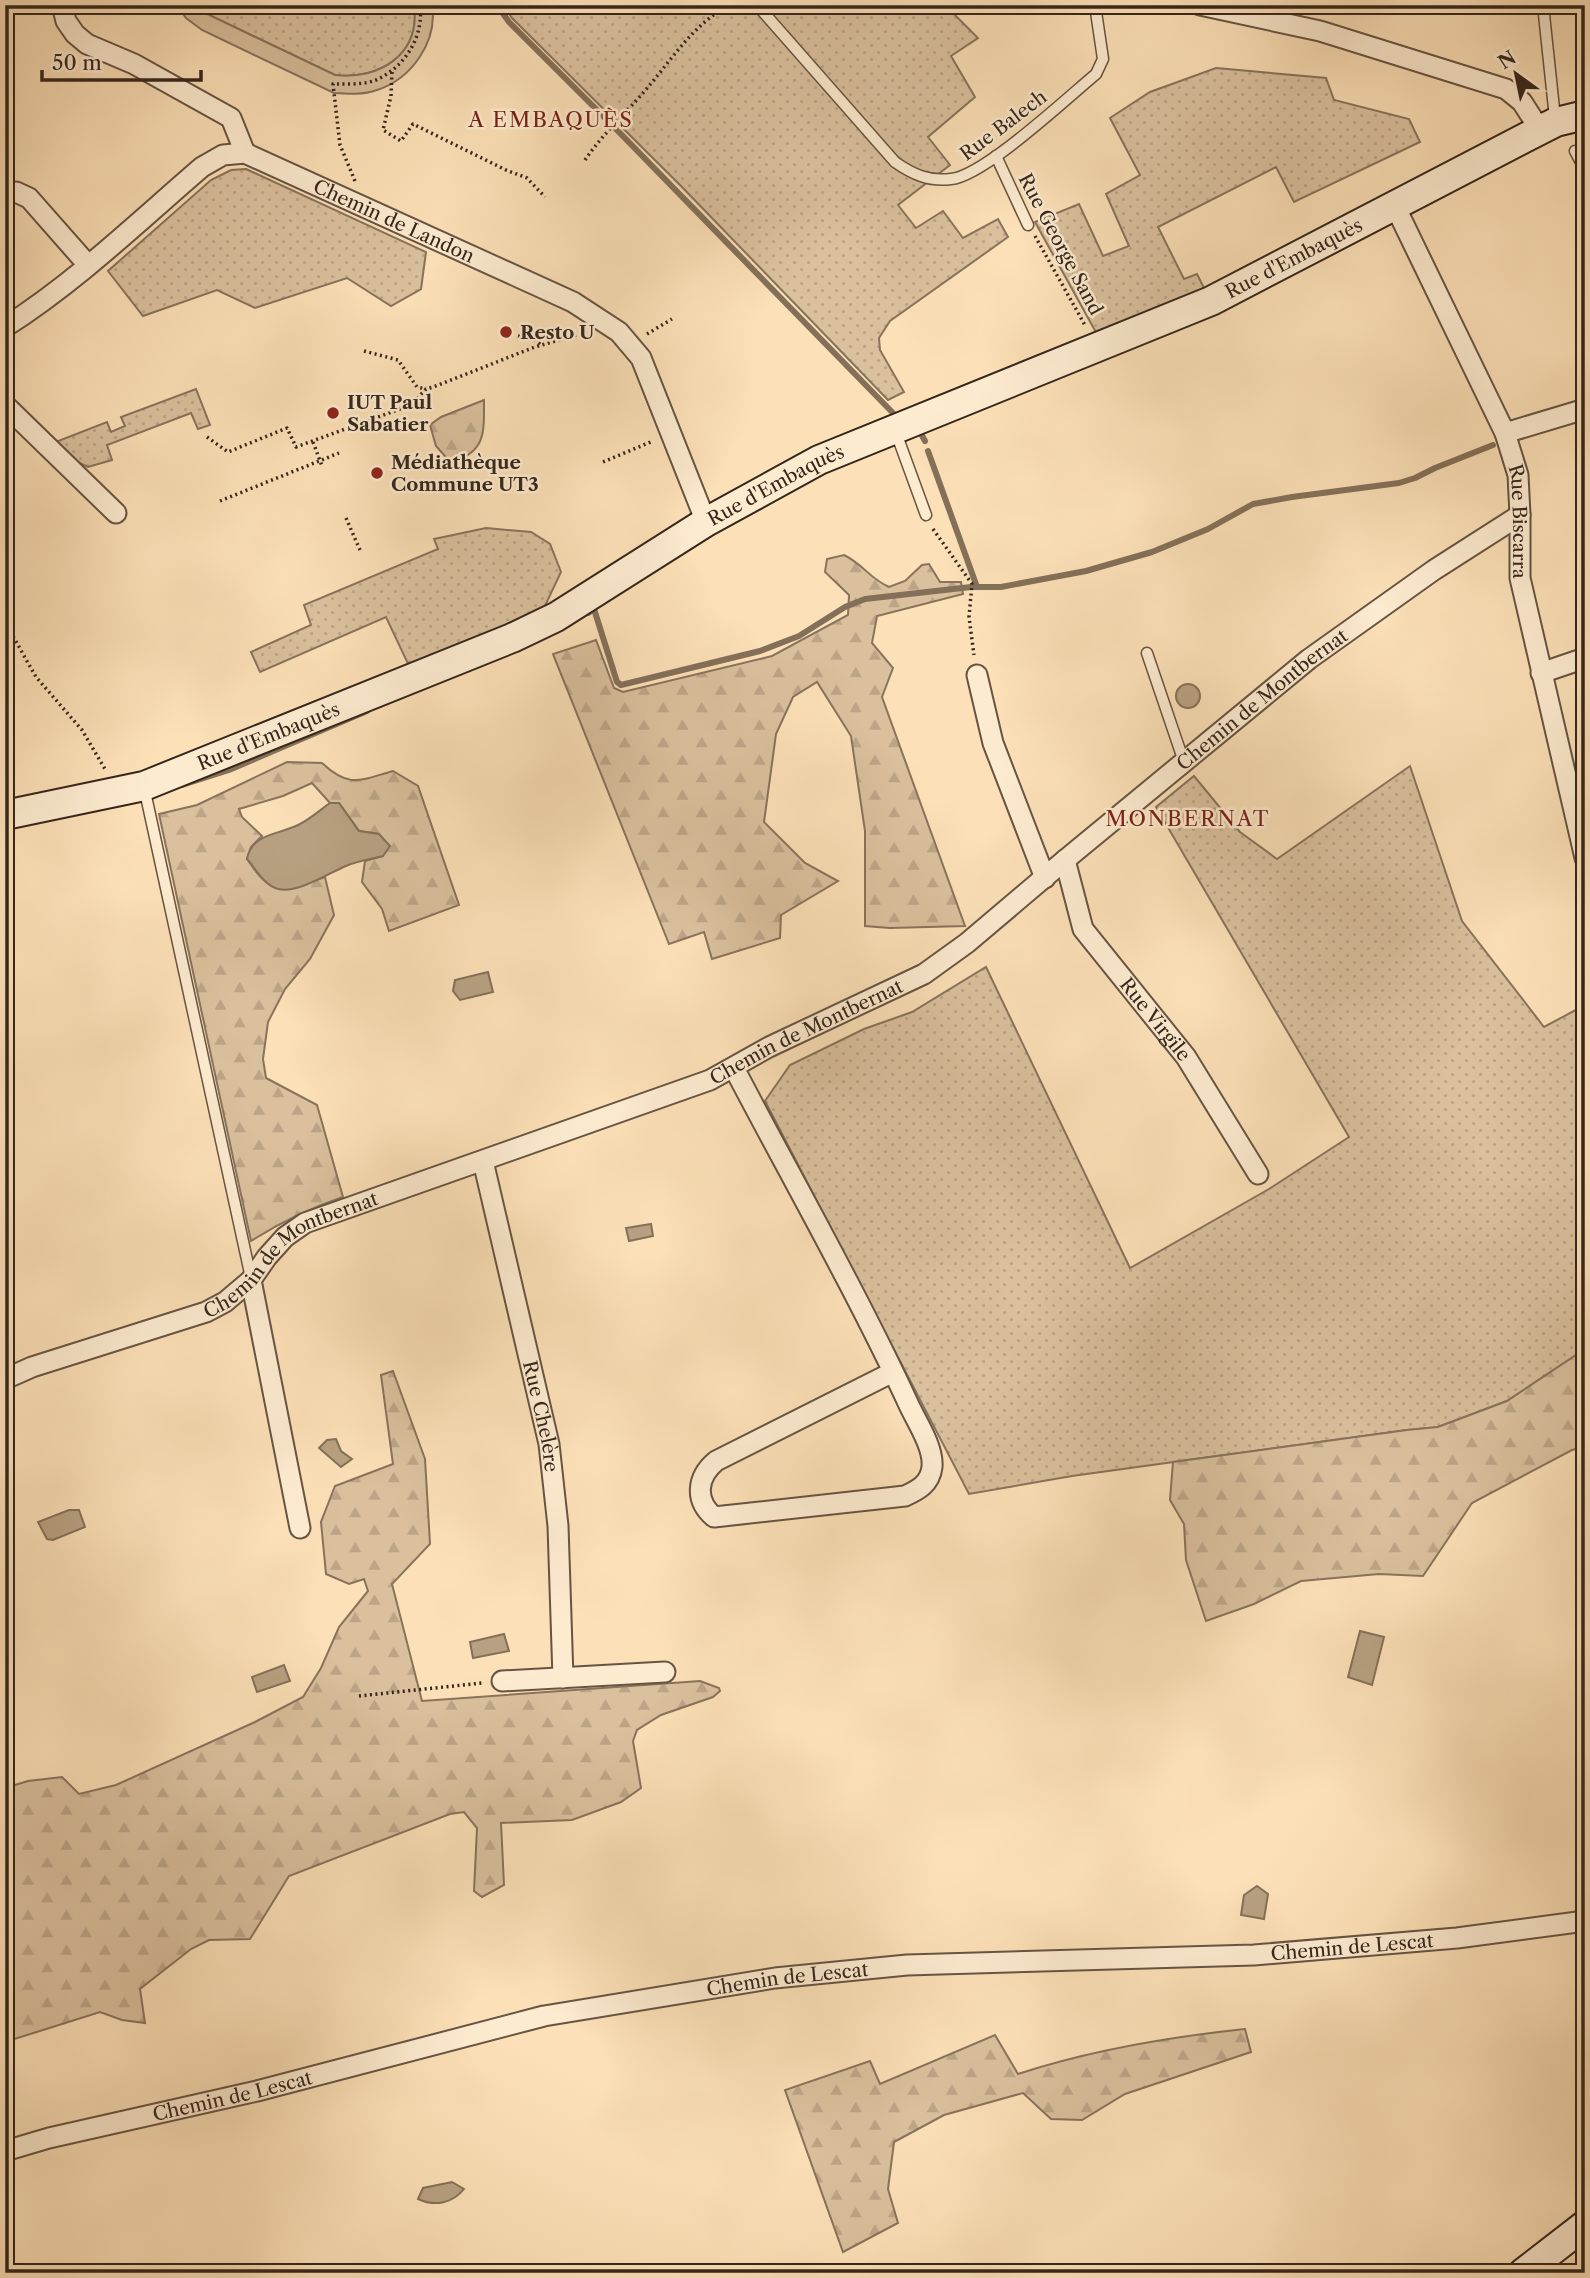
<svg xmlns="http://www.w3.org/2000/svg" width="1590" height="2278" font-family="'Libre Caslon Text',serif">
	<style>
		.green { fill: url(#green-dots); stroke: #88735c; stroke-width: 2 }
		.forest { fill: url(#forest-firs); stroke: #88735c; stroke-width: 2 }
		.pitch { fill: #dac09d; stroke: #88735c; stroke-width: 2 }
		.water { fill: #b8a182; stroke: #847059; stroke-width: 2 }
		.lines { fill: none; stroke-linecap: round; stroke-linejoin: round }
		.stream { stroke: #847059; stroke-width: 6 }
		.lane-casing { stroke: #675443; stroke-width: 13 }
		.street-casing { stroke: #675443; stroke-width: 23 }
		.secondary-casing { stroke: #35261c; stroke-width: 32 }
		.path { stroke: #35261c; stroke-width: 3.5; stroke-dasharray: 2 3.5; stroke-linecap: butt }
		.lane { stroke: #fdebd0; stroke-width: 10 }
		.street { stroke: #fdebd0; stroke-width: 19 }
		.secondary { stroke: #fdebd0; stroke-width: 28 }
		.poi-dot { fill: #8f2418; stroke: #fdebd0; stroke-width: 2.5 }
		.labels { text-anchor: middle; stroke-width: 5; stroke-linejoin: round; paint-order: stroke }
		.street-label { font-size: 19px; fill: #35261c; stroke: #fdebd0 }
		.poi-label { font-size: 19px; font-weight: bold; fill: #35261c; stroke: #fdebd0; text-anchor: start }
		.neighbourhood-label { font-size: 21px; letter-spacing: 2px; fill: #7a1f14; stroke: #fdebd0 }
	</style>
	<defs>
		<pattern id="green-dots" width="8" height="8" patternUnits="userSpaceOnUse" patternTransform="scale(1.75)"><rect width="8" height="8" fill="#dac09d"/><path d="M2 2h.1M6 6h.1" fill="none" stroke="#bca587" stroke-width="1.8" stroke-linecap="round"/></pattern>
		<pattern id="forest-firs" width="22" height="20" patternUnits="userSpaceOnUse" patternTransform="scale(1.75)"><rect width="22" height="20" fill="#dac09d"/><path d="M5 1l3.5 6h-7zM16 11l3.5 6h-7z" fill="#bca587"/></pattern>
	</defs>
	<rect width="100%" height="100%" fill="#fce0b7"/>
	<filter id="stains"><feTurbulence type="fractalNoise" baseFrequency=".00286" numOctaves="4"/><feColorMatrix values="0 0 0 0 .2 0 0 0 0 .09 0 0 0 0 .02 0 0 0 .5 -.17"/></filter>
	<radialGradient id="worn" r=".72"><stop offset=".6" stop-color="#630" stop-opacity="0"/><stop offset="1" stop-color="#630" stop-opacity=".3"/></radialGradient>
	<!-- green -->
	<g class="green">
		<path d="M198,5h216c7,50 -35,75 -79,70l-130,-62z"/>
		<path d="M503,5h442l33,33 -27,18 24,41 -47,40 22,28 -52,40 18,23 27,-17 20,27 35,-19 10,18 -118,84 -11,17 1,12 24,42 -16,8 -207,-214 -169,-168z"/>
		<path d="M1216,68l110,10 8,22 75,19 11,23 -126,60 -18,-35 -118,60 26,52 13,-5 9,18 -108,44 -63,-114 44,-18 24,52 26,-10 -23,-52 34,-19 -30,-57 40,-26z"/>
		<path d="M246,169l180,83 -5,37 -30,17 -44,-28 -92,30 -38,-18 -74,26 -35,-45 103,-91 20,-10z"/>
		<path d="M196,389l14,36 -12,4 -7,-16 -84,32 5,15 -24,7 -19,-9 -16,-15 54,-21 4,10 14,-6 -4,-9z"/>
		<path d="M486,528l45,4 19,12 11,28 -17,36 -134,60 -24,-51 -126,55 -9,-20 60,-27 -7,-20 134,-56 -4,-10z"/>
		<path d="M1410,766l52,155 82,106 41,-22v344l-78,52 -69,26 -31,3 -335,46 -103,18 -204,-393 25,-36 74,-36 48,-17 74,-45 144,301 139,-79 80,-52 -193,-330 38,-31 46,56 37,27z"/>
	</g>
	<!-- forest -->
	<g class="forest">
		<path d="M484,400c0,34 2,51 -33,63l-15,-17 -6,-21 11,-8z"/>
		<path d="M844,555c20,10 25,23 45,32l16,-6 17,-16 7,-1 11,18h21l2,12 -86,22 -5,27 21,25 -11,29 83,229 -75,2 -25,-2v-95l-14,-95 -34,-54 -24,15 -17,37 -12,88 41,41 33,18 -57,34 -1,23 -68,21 -8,-27 -35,12 -116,-290 43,-14 18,48 9,4 149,-36 76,-41 1,-20 -24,-23 2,-13z"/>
		<path d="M287,762l35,1c28,26 38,17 71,8l25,15 41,119 -70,26 -7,-22 -20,-27 3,-21 18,-5 -4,-22 -20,-3 -20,-28h-9l-18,-20 -29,13 -44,13 3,8 20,19 -11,11 -4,12c4,5 6,9 10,14 20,26 43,12 68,4l9,38 -24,44 -25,30 -17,33 -5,37 3,19 51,27 26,92c-33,11 -62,25 -92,44l-92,-427 38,-9z"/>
		<path d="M1585,1349v98l-13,3 -100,53 -49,73 -44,-2 -78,7 -47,23 -48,17 -20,-61 -2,-36 -14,-24 3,-38 234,-32 31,-3 69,-26z"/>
		<path d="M393,1371l32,88 5,85 -38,40 30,117 278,-20 19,7 1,3 -7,6 -52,18 -24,15 -4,11 8,47 -20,14 -49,18 -71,3 3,62 -22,12 -8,-6 3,-63 -13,-16 -14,2 -161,62 -39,63 -41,1 -18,9 -51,40 5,34 -23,-3 -22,-8 -95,30v-254l23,-7 34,-4 17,17 37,-9 139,-63 48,-25 18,-29 18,-41 29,-36 -4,-12 -15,5 -23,-10 -5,-52 14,-36 58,-22 -12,-89z"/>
		<path d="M1245,2029l6,23 -126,42 -43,26 -31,-1 -28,-26 -79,22 -50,27 -6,47 10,34 -55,29 -58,-162 85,-29 10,23 115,-49 23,39c73,-24 151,-37 227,-45z"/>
	</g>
	<!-- pitch -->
	<path class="pitch" d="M177,5h21l7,8 130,62c44,5 86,-20 79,-70h18c6,37 -21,74 -55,85 -14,5 -29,4 -43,3l-132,-63 -16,-12z"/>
	<!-- water -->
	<g class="water">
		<circle cx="1188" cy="696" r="12"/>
		<path d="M330,803h9l20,28 20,3 11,12 -7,10c-12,3 -26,5 -37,10 -17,7 -49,28 -68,23 -14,-4 -22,-20 -31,-30 5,-26 31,-24 51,-34 11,-5 22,-15 32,-22z"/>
		<path d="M488,972l5,20 -33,8 -7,-9 2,-11z"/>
		<path d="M651,1224l2,12 -24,5 -3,-13z"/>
		<path d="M336,1439l5,12 11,8 -11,8 -22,-19 8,-8z"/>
		<path d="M69,1510h10l6,17 -32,13 -6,-1 -9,-17z"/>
		<path d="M1360,1631l24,6 -12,48 -24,-8z"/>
		<path d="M504,1634l5,17 -36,7 -3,-16z"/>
		<path d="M284,1665l6,16 -33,11 -5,-15z"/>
		<path d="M1257,1886l11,8 -4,25 -23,-4 3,-20z"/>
		<path d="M452,2182l12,7c-11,14 -29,18 -46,10l5,-11z"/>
	</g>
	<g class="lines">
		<!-- stream -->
		<g class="stream">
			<path d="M497,5l12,17 100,100"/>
			<path d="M616,129l277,284"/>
			<path d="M919,430l6,11"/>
			<path d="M928,451l49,136"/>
			<path d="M588,613l6,-4 23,73 4,3 139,-34 39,-15 46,-29 20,-8 106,-12h30l85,-16 66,-19 56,-23 45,-25 39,-7 107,-14 16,-5 20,-10 58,-23"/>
			<path d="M182,785l47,-15 138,-59"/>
		</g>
		<defs>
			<g id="lane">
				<path d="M757,5l138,157c17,12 34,20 56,17 33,-3 116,-81 145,-105l7,-15 -8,-54"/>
				<path d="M1543,5l12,113"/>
				<path d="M1575,151l10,19"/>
				<path d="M996,156l32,69"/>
				<path d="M895,430l31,85"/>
				<path d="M1147,653l37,109"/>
				<path d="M144,787l107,491"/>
			</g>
			<g id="street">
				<path d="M62,5l4,16 9,13 12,10 47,20 97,54 14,35"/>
				<path d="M1200,5l120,26 186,58 16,13 18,28"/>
				<path d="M5,196l11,-4 13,6 59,67"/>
				<path id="s1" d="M1394,204l111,229 13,42 2,40v63l65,280"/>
				<path id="s2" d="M5,327c71,-45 133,-105 197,-160l21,-12 22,-2 328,149 46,30 22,26 65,164"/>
				<path d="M5,405l111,108"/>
				<path d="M1505,433l80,-24"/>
				<path d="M1541,673l44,-15"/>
				<path d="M977,675l16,68 52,135"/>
				<path id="s3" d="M1065,860l18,69 103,128 72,117"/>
				<path d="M734,1068c58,111 121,221 174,335 8,18 26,44 24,64 -2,17 -14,23 -27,29l-191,21c-20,-17 -17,-40 2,-56l177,-89"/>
				<path id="s4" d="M483,1161l66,283 9,82 5,152"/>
				<path d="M251,1280l49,248"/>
				<path id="s5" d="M5,1379l27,-12 174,-55 19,-10 26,-22 16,-23 18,-20 20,-14 405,-143 59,-33 155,-73 43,-31 98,-83 244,-201 125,-89 86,-55"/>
				<path d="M502,1681l163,-9"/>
				<path id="s6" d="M5,2151l44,-13 208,-47 287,-75 231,-38 132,-13 347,-10 203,-17 128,-17"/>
			</g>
			<g id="secondary">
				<path id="s7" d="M5,815l139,-29 368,-148 44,-21 150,-95 113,-62 392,-159 329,-171 16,-8 29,-7"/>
				<path d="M1523,2273l62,-48"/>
			</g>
		</defs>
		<!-- lane casing -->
		<use href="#lane" class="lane-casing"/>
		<!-- street casing -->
		<use href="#street" class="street-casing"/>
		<!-- secondary casing -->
		<use href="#secondary" class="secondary-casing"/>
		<!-- path -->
		<g class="path">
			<path d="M392,72l-1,24 -8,34 18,11 12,-17 93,46 21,8 18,19"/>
			<path d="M585,160c17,-25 38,-44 57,-66 27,-30 51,-71 88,-89"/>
			<path d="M355,181l-15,-36 -7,-61c14,0 30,1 43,-4 29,-13 48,-43 44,-75"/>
			<path d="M1035,236l51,91"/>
			<path d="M647,334l25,-15"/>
			<path d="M518,336l17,4 6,5"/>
			<path d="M364,351l34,9 19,27 9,2"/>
			<path d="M207,437l21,15 59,-24 9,19 115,-42 15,-16 7,-2 102,-40 48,-14"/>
			<path d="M313,442l9,24"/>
			<path d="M603,462l50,-21"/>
			<path d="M220,501l119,-48"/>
			<path d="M346,518l14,32"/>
			<path d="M933,529l39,55 -3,33 5,38"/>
			<path d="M5,622l31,55 46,53 23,39"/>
			<path d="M359,1696l123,-13"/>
		</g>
		<!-- lane -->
		<use href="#lane" class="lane"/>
		<!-- street -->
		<use href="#street" class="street"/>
		<!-- secondary -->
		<use href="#secondary" class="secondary"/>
	</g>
	<!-- markers -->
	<g class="poi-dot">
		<circle cx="506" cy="332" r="7"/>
		<circle cx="333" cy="413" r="7"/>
		<circle cx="377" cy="473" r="7"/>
	</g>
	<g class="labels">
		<!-- street labels -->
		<g class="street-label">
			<text transform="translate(1003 125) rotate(-37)" y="7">Rue Balech</text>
			<text dy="7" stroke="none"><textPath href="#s2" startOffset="464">Chemin de Landon</textPath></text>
			<text transform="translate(1061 244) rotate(62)" y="7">Rue George Sand</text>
			<text dy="7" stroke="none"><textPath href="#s7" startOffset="1410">Rue d'Embaquès</textPath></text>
			<text dy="7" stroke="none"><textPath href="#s7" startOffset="844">Rue d'Embaquès</textPath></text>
			<text dy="7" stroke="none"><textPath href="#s1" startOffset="345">Rue Biscarra</textPath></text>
			<text dy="7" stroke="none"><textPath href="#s5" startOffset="1451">Chemin de Montbernat</textPath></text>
			<text dy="7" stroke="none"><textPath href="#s7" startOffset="276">Rue d'Embaquès</textPath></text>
			<text dy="7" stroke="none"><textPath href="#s3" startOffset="187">Rue Virgile</textPath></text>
			<text dy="7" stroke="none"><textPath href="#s5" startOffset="884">Chemin de Montbernat</textPath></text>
			<text dy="7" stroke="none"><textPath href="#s5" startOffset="317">Chemin de Montbernat</textPath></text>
			<text dy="7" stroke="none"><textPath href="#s4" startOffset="262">Rue Chelère</textPath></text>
			<text dy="7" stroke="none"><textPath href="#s6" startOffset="1368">Chemin de Lescat</textPath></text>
			<text dy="7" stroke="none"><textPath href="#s6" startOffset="802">Chemin de Lescat</textPath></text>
			<text dy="7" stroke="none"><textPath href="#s6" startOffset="234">Chemin de Lescat</textPath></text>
		</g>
		<!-- poi labels -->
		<g class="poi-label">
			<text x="520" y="339">Resto U</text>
			<text x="347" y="409">IUT Paul<tspan x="347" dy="22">Sabatier</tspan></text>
			<text x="391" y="469">Médiathèque<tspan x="391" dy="22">Commune UT3</tspan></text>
		</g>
		<!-- neighbourhood labels -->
		<g class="neighbourhood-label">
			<text x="551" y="127">A EMBAQUÈS</text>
			<text x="1188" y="826">MONBERNAT</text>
		</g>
	</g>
	<!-- margin -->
	<rect width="1590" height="2278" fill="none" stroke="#fce0b7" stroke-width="28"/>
	<rect x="7" y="7" width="1576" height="2264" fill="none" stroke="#35261c" stroke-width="3.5"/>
	<rect x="14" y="14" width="1562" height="2250" fill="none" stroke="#35261c" stroke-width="2"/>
	<!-- north arrow -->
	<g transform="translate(1516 74) rotate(327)" stroke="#fdebd0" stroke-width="5" paint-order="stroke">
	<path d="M0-5L12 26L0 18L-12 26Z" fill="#35261c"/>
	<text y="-10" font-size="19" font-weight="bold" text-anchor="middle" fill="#35261c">N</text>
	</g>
	<!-- scale -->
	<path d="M42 70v10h159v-10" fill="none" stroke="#35261c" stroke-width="3.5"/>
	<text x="52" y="70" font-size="21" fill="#35261c" stroke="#fdebd0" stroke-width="5" paint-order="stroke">50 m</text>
	<rect width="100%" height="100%" filter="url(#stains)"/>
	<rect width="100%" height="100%" fill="url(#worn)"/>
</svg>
